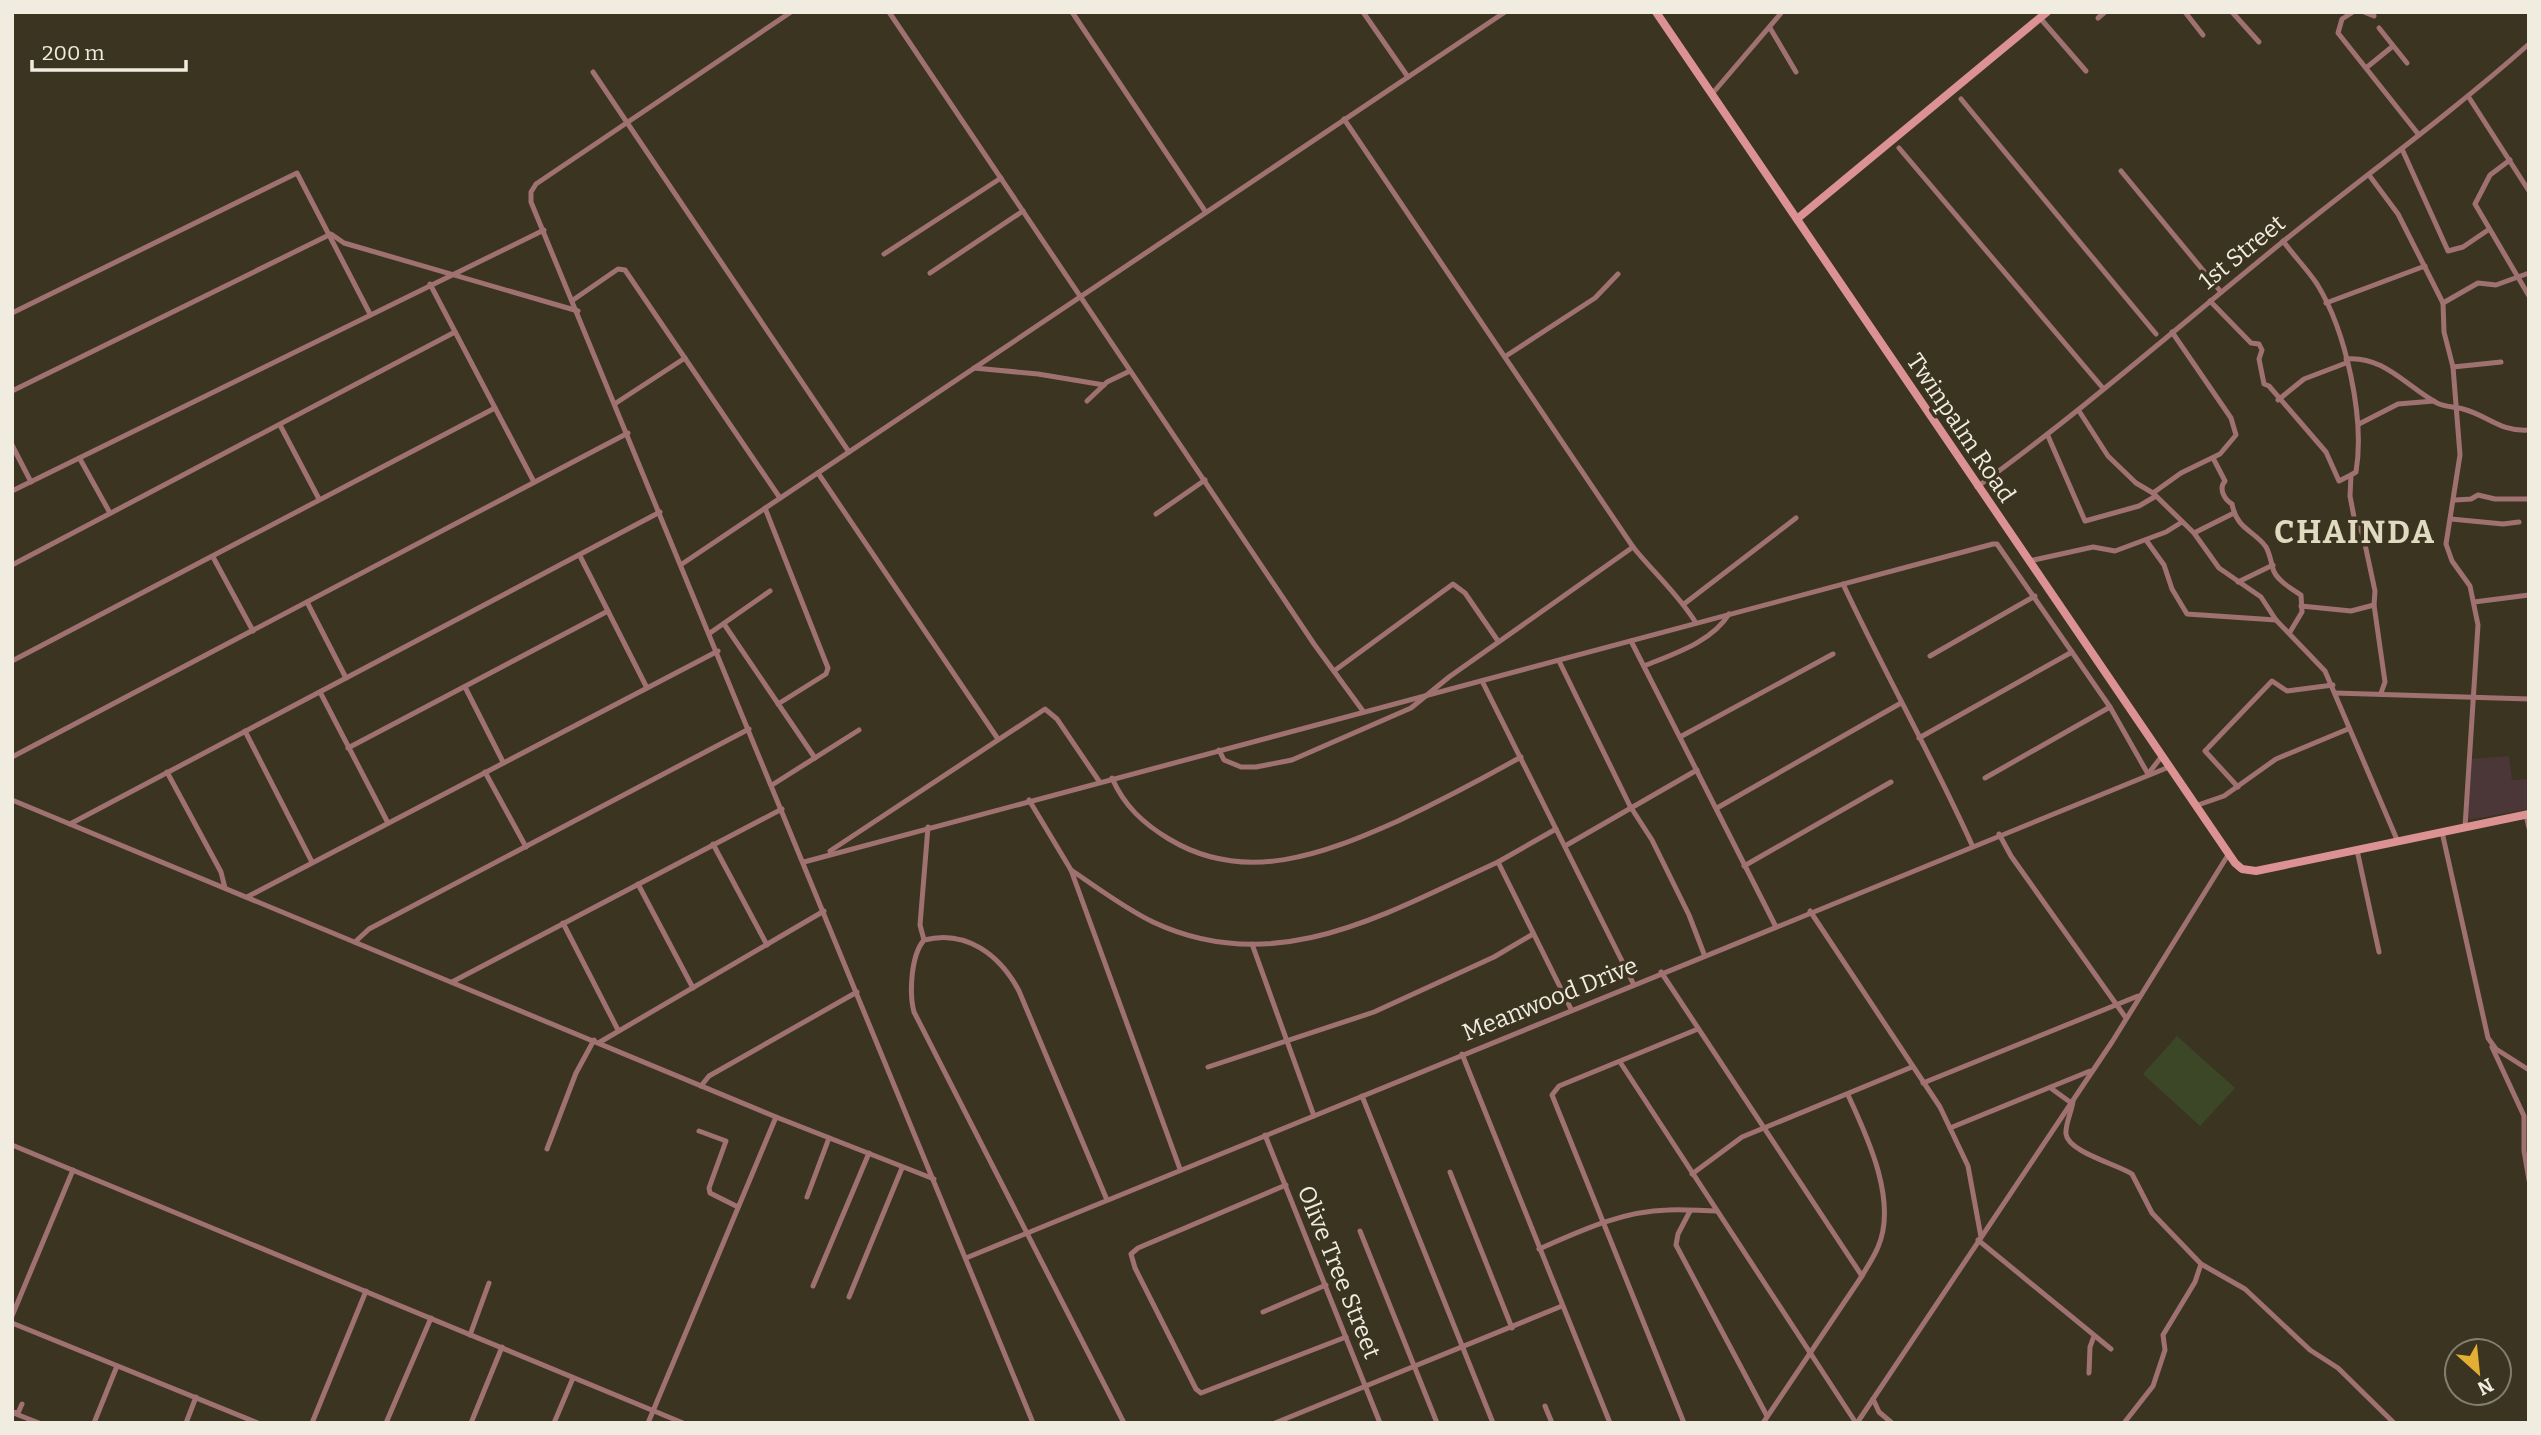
<svg xmlns="http://www.w3.org/2000/svg" width="2541" height="1435" font-family="Bitter,serif">
	<style>
		.commercial { fill: #4b3638 }
		.grass { fill: #3b4727 }
		.lines { fill: none; stroke-linecap: round; stroke-linejoin: round }
		.minor { stroke: #a07171; stroke-width: 5 }
		.secondary { stroke: #dc9293; stroke-width: 8 }
		.labels { text-anchor: middle; stroke-width: 7; stroke-linejoin: round; paint-order: stroke }
		.street-label { font-size: 24px; fill: #f0ece0; stroke: #3b3420 }
		.district-label { font-size: 32px; font-weight: bold; letter-spacing: 2px; fill: #e1d9c0; stroke: #3b3420 }
	</style>
	<rect width="100%" height="100%" fill="#3b3420"/>
	<!-- commercial -->
	<path class="commercial" d="M2509,756l3,24 17,-1v30l-61,11 3,-61z"/>
	<!-- grass -->
	<path class="grass" d="M2177,1036l58,52 -35,38 -57,-52z"/>
	<g class="lines">
		<!-- minor -->
		<g class="minor">
			<path d="M791,12l-255,172 -5,8v10l502,1221"/>
			<path d="M889,12l425,632 49,67"/>
			<path d="M1072,12l133,199"/>
			<path d="M1363,12l45,65"/>
			<path d="M2185,12l18,23"/>
			<path d="M2232,12l27,30"/>
			<path d="M2353,12l-11,7 -4,14 81,102"/>
			<path d="M2364,12l10,4"/>
			<path d="M2040,18l46,53"/>
			<path d="M2098,18l7,-6"/>
			<path d="M1770,28l26,44"/>
			<path d="M2379,28l28,35"/>
			<path d="M2366,68l27,-22"/>
			<path d="M593,72l256,380"/>
			<path d="M1712,94l70,-82"/>
			<path d="M2468,96l61,95"/>
			<path d="M1961,99l195,235"/>
			<path d="M1344,119l289,428c21,26 45,47 63,76"/>
			<path d="M1899,148l203,239"/>
			<path d="M2402,149l46,102 15,-4 25,-17"/>
			<path d="M2510,160l-20,15 -15,29 54,92"/>
			<path d="M2121,171l100,121"/>
			<path d="M2369,175l29,39 45,89 1,29 9,35 7,88 -14,89 6,17 18,25 8,39 -13,202"/>
			<path d="M2283,241c11,15 24,28 34,43 29,47 48,134 39,188l-5,3 -1,21 4,21 9,18 12,56 -1,14 11,77 -4,11"/>
			<path d="M884,254l117,-76"/>
			<path d="M930,273l93,-62"/>
			<path d="M430,284l104,198"/>
			<path d="M573,300l45,-31 7,1 155,228"/>
			<path d="M2210,301l41,42 8,1 3,6 -3,9 5,25 5,2 57,66 13,29 12,-6"/>
			<path d="M2326,303l99,-37"/>
			<path d="M2443,303l35,-20 18,2 33,-12"/>
			<path d="M12,313l285,-140 73,141"/>
			<path d="M1506,356l89,-58 23,-24"/>
			<path d="M2346,359c37,-4 61,28 91,44 8,4 19,4 26,6 24,6 37,23 66,21"/>
			<path d="M2453,367l48,-5"/>
			<path d="M974,368l64,6 66,11"/>
			<path d="M12,391l319,-157 13,9 234,68"/>
			<path d="M2278,400l26,-21 42,-16"/>
			<path d="M1087,401l20,-19 23,-11"/>
			<path d="M616,403l69,-45"/>
			<path d="M2079,411l29,45 28,27 17,10 41,40 25,35 42,29 15,23 49,51 73,171"/>
			<path d="M2359,424l39,-20 36,-3"/>
			<path d="M280,425l39,74"/>
			<path d="M2048,436l37,85 54,-15 17,-10"/>
			<path d="M12,445l19,37"/>
			<path d="M2213,458l12,23c-7,8 0,19 7,23 5,26 22,26 34,43 4,7 5,15 7,22 3,11 19,20 28,26l1,17 -12,20"/>
			<path d="M80,459l30,54"/>
			<path d="M818,473l180,266"/>
			<path d="M1977,487c105,-76 202,-161 303,-243 83,-67 169,-129 249,-200"/>
			<path d="M12,491l532,-261"/>
			<path d="M2153,493l28,-20 39,-19 16,-19 -5,-17 -59,-86"/>
			<path d="M2455,500l16,-1 7,-4 17,4h34"/>
			<path d="M765,508l63,160 -2,6 -48,30"/>
			<path d="M1156,514l49,-34"/>
			<path d="M2451,519l52,5 16,-2"/>
			<path d="M2194,533l40,-20"/>
			<path d="M2146,540l18,25 8,24 15,25 89,6"/>
			<path d="M580,556l67,132"/>
			<path d="M213,557l40,74"/>
			<path d="M2029,561l64,-14 22,4 51,-19 16,-10"/>
			<path d="M682,564l823,-552"/>
			<path d="M12,565l443,-233"/>
			<path d="M2238,582l35,-17"/>
			<path d="M1843,584c41,88 89,172 129,261"/>
			<path d="M307,602l39,76"/>
			<path d="M2474,602l55,-7"/>
			<path d="M1684,604l112,-86"/>
			<path d="M2301,606l50,5 23,-6"/>
			<path d="M724,624l91,134"/>
			<path d="M710,633l60,-42"/>
			<path d="M1631,641l144,284"/>
			<path d="M1930,656l105,-60"/>
			<path d="M12,661l483,-253"/>
			<path d="M1559,661l71,145 22,34 37,75 15,39"/>
			<path d="M1644,666c29,-12 68,-24 85,-52"/>
			<path d="M1334,671l119,-87 12,9 33,48"/>
			<path d="M1482,681l151,302"/>
			<path d="M465,687l38,75"/>
			<path d="M320,692l68,131"/>
			<path d="M2335,693l194,6"/>
			<path d="M245,731l67,131"/>
			<path d="M1680,737l153,-83"/>
			<path d="M1919,738l153,-86"/>
			<path d="M348,748l260,-137"/>
			<path d="M1219,750l5,10 17,7h15l36,-7 119,-52 38,-31 184,-130"/>
			<path d="M12,757l616,-324"/>
			<path d="M167,772l54,100 4,16"/>
			<path d="M485,772l41,75"/>
			<path d="M2148,774l14,-18"/>
			<path d="M1112,778c12,28 32,46 57,61 76,46 155,15 229,-18 42,-20 82,-41 123,-64"/>
			<path d="M1985,778l125,-71"/>
			<path d="M772,785l87,-55"/>
			<path d="M2238,787l-33,-36 67,-70 15,10 46,-6"/>
			<path d="M12,800l764,317 158,62"/>
			<path d="M1029,800l42,70 109,299"/>
			<path d="M2195,806l29,-10 52,-37 72,-30"/>
			<path d="M1717,808l184,-105"/>
			<path d="M2526,815l3,13"/>
			<path d="M70,824l590,-312"/>
			<path d="M2442,832l46,206 8,11 33,21"/>
			<path d="M1999,834l12,22 115,162"/>
			<path d="M713,844l54,101"/>
			<path d="M1565,846l132,-76"/>
			<path d="M2357,850l22,102"/>
			<path d="M830,851l215,-142 12,10 42,62"/>
			<path d="M804,862l1189,-318h4l113,163 38,67"/>
			<path d="M1498,862l58,-33"/>
			<path d="M1744,866l147,-84"/>
			<path d="M1071,870c27,18 53,38 82,52 123,58 234,-9 345,-60l73,147"/>
			<path d="M638,884l55,104"/>
			<path d="M247,897l471,-246"/>
			<path d="M1810,911l130,196 28,59 13,71"/>
			<path d="M563,923l55,107"/>
			<path d="M924,940l-4,-15 8,-98"/>
			<path d="M355,942l14,-13 380,-200"/>
			<path d="M1252,944l62,172"/>
			<path d="M1661,972l201,304 -99,147"/>
			<path d="M452,982l330,-173"/>
			<path d="M600,1042l224,-131"/>
			<path d="M2492,1047l32,69v35l5,29"/>
			<path d="M1462,1054l148,369"/>
			<path d="M1620,1062l236,361"/>
			<path d="M1208,1067l166,-55 120,-55 39,-23"/>
			<path d="M1923,1083l215,-87"/>
			<path d="M701,1086l8,-10 148,-84"/>
			<path d="M2052,1089l18,13"/>
			<path d="M1848,1095c19,41 50,106 30,152 -4,10 -11,20 -16,29"/>
			<path d="M1362,1096l131,327"/>
			<path d="M2073,1101c-1,10 -8,23 -7,33 2,18 53,31 66,40l20,39 49,51 44,25 65,61 28,18 56,55"/>
			<path d="M1950,1128l140,-57"/>
			<path d="M699,1131l27,10 -17,47 1,5 28,14"/>
			<path d="M1265,1135l115,288"/>
			<path d="M12,1145l671,278"/>
			<path d="M547,1149l29,-76 18,-33"/>
			<path d="M1450,1172l62,156"/>
			<path d="M1692,1174l50,-37 170,-70"/>
			<path d="M1286,1185l-148,63 -7,6 4,14 61,121 5,4 145,-56"/>
			<path d="M807,1197l22,-59"/>
			<path d="M1107,1200l-88,-209c-19,-36 -53,-62 -95,-51 -13,15 -15,53 -10,72l210,411"/>
			<path d="M1690,1211l-12,23 -2,11 91,171"/>
			<path d="M1360,1231l77,192"/>
			<path d="M1978,1240l133,109"/>
			<path d="M1539,1249c41,-18 83,-38 129,-39 17,-1 33,1 49,1"/>
			<path d="M966,1258l1203,-491"/>
			<path d="M813,1286l56,-133"/>
			<path d="M849,1297l53,-129"/>
			<path d="M1263,1312l63,-27"/>
			<path d="M12,1316l61,-146"/>
			<path d="M12,1323l246,100"/>
			<path d="M470,1335l19,-52"/>
			<path d="M2089,1373l1,-26 4,-11"/>
			<path d="M1873,1399l6,13 13,11"/>
			<path d="M1545,1406l7,17"/>
			<path d="M12,1412l6,1 4,-9"/>
			<path d="M16,1414l23,9"/>
			<path d="M94,1423l23,-57"/>
			<path d="M186,1423l10,-26"/>
			<path d="M312,1423l54,-132"/>
			<path d="M386,1423l45,-105"/>
			<path d="M471,1423l31,-76"/>
			<path d="M554,1423l19,-45"/>
			<path d="M648,1423l128,-306"/>
			<path d="M1275,1423l287,-117"/>
			<path d="M1684,1423l-132,-328 7,-9 139,-57"/>
			<path d="M1857,1423l255,-381 116,-187"/>
			<path d="M2124,1423l29,-37 12,-36 -2,-15 32,-53 6,-18"/>
		</g>
		<!-- secondary -->
		<g class="secondary">
			<path d="M1656,12l579,851 7,6 14,2 273,-57"/>
			<path d="M1797,219l250,-207"/>
		</g>
	</g>
	<g class="labels">
		<!-- street labels -->
		<g class="street-label">
			<text transform="translate(2242 252) rotate(-39)" y="8">1st Street</text>
			<text transform="translate(1961 428) rotate(56)" y="8">Twinpalm Road</text>
			<text transform="translate(1550 999) rotate(-22)" y="8">Meanwood Drive</text>
			<text transform="translate(1339 1272) rotate(68)" y="8">Olive Tree Street</text>
		</g>
		<!-- district labels -->
		<g class="district-label">
			<text x="2355" y="543">CHAINDA</text>
		</g>
	</g>
	<!-- border -->
	<rect width="2541" height="1435" fill="none" stroke="#f0ece0" stroke-width="28"/>
	<!-- north arrow -->
	<g transform="translate(2478 1372) rotate(153)"><circle r="33" fill="#3b3420" stroke="#837e6d" stroke-width="2"/>
	<path d="M0-5L12 26L0 18L-12 26Z" fill="#e3ae34"/>
	<text y="-10" font-size="19" font-weight="bold" text-anchor="middle" fill="#f0ece0">N</text>
	</g>
	<!-- scale -->
	<path d="M32 60v10h154v-10" fill="none" stroke="#f0ece0" stroke-width="3.5"/>
	<text x="42" y="60" font-size="21" fill="#f0ece0" stroke="#3b3420" stroke-width="5" paint-order="stroke">200 m</text>
</svg>
